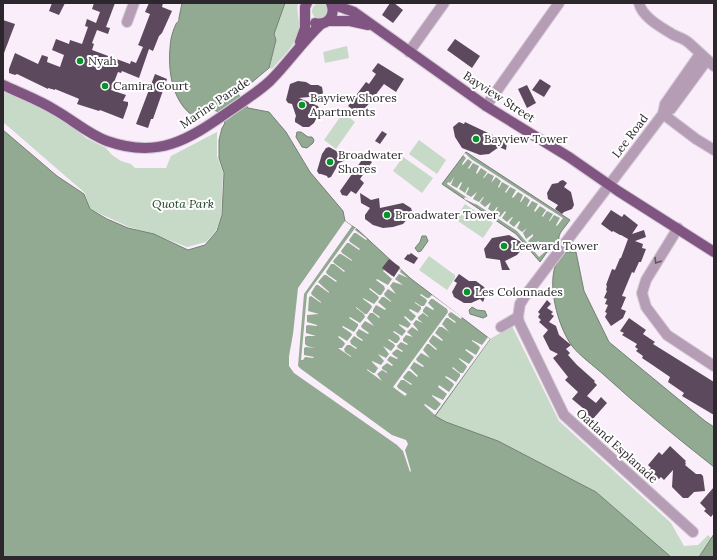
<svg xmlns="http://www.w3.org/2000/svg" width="717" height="560" font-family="Lora,serif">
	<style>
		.green { fill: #c7d9c7 }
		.water { fill: #92a992; stroke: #738273 }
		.pier { fill: #faeefa }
		.building { fill: #5d495d }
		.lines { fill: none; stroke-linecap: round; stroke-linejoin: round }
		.minor-casing { stroke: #d5cad5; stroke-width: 12 }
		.major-casing { stroke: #d5cad5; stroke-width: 12 }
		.minor { stroke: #b69db6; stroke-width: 10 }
		.major { stroke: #815582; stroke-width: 10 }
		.oneway { stroke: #635663 }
		.poi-dot { fill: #05942a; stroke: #fff; stroke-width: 1.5 }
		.labels { text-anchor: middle; stroke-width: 4; stroke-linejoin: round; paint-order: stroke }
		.poi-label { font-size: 12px; fill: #2c272c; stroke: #fff; text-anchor: start }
		.street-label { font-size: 12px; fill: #2c272c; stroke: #fff }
		.park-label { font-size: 12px; font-style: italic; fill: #1f4422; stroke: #fff }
	</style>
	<rect width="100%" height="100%" fill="#faeefa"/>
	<!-- green -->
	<g class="green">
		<circle cx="320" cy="11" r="8"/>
		<path d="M285,3h13c-2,9 2,16 1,25 0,15 -18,30 -27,41l-3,-1 7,-28 -2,-6z"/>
		<path d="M347,46l2,12 -24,5 -2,-11z"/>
		<path d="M3,89l38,17 29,18 16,14 20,10 6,7 9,6 10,3 4,4h31l5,-12 46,-24v24l6,17 -2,43 -5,15 -10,11 -19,5 -33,-13 -25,-7 -39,-18 -5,-16 -82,-71z"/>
		<path d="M343,113l12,9 -19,27 -12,-9z"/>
		<path d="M419,140l27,20 -9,14 -28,-20z"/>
		<path d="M403,157l30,21 -11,15 -29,-22z"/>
		<path d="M465,204l28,19 -10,15 -28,-19z"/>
		<path d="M429,256l26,19v3l-8,12 -28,-20z"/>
		<path d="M512,326l47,95 112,102 13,23 14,-1 10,-10 3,3 -12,19h-28l-75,-65 -150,-70 -11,-6 55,-77z"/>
	</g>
	<!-- water -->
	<g class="water">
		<path d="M182,3h103l-11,31 2,6 -7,28 -31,26 10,14 21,4 17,20 24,40 33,39 2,10 13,9 52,48 80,61 -55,77 11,6 52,19 98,51 75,65h-668v-427l54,46 27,18 6,15 17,10 21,9 26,6 34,16 17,-5 12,-14 5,-16 2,-42 -5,-15v-18l3,-12 3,-5 -8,-12 -4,-1 -17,8c-26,-16 -29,-52 -25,-79 1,-5 3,-11 5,-15 2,-3 3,-2 3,-6 1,-5 2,-10 3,-15z"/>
		<path d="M297,132h4l7,5h4l2,3 -1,3 -6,5 -5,-1 -6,-10z"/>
		<path d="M466,152l104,68c-11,15 -15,15 -7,33l4,-1h9l8,39 25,51 96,79 9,6v40c-38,-30 -75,-60 -110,-92 -10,-9 -24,-19 -32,-29 -14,-19 -26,-63 -15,-84l-6,-11 -4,1 -7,10 -24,-28 -74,-50z"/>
		<path d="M422,236h4l2,5 -7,10 -3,1 -3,-4 5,-6z"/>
		<path d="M472,307l5,3 8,1 2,5 -4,2 -13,-4 -1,-4z"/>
		<path d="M714,534v23h-15z"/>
	</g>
	<!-- pier -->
	<g class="pier">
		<path d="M465,153l6,6 92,59 -6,8 -1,-1 4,-7 -6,-3 -4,6h-1l4,-7 -6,-3 -4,6 -1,-1 4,-6 -6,-4 -5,6 -1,-1 4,-7 -6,-3 -4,6 -1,-1 3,-6 -5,-4 -4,6h-1l3,-7 -5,-3 -5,6 -1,-1 4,-7 -6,-3 -4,6 -1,-1 4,-6 -7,-4 -3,6 -1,-1 3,-6 -5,-4 -5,6 3,-7 -6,-3 -4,5h-1l4,-6 -6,-4 -4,6 -1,-1 3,-7 -6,-3 -4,6 -1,-1 4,-6 -4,-3 -5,6 -1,-1 4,-6 -3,-3z"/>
		<path d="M454,177l-3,8 6,3 4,-6 1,1 -3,6 6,4 3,-6 1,1 -3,6 5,3 6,-5 -4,7 6,3 4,-5h1l-4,6 5,4 6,-5 -3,7 5,3 4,-5h1l-3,6 5,4 5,-6 1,1 -4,6 5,4 5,-5h1l-4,6 5,4 5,-6 1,1 -3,6 5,4 5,-4 -4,5 3,6 7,-5v2l-5,5 5,4 5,-4 1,1 -5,5 4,5 6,-4 2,3 -7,6 -22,-26 -41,-27h-1l-11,-5 1,-2 4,2 -22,-15 1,-2 2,1z"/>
		<path d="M345,221l7,5 -48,68 -6,72 3,3 91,66 14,5 2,4 -3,6 6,21 -1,1 -7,-21 -6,-6 -103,-72 -5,-7v-10l4,-22 5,-46z"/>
		<path d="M355,228h1l-1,2 12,9 -1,1 -10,-7h-2l-5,7 1,2 10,7 -1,1 -10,-7h-2l-6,8 1,2 10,7v1l-11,-7h-2l-6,7 1,2 11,8 -1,1 -10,-8h-3l-5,8 1,2 10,7 -1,1 -10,-7h-2l-6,7 11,10v1l-11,-8h-2l-5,8 1,2 9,7v1l-10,-7 -2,1 -1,14 11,3 -12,1v7l10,3v1l-9,-1 -2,1v7l10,3h-9l-2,1v7l2,2 8,2 -9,-1 -2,1v7l10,2 -1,1 -8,-1 -2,3h-2l6,-66z"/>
		<path d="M400,269l1,1 -1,2 8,6 -9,-4 -4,5 8,6 -10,-3 -3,4 6,8 -8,-5 -4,5 1,2 6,5v1l-7,-5h-2l-4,5 8,7 -1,1 -9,-5 -3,5v2l7,5 -1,1 -6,-5h-3l-3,5 7,8 -9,-5 -4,5 1,2 7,5 -1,1 -9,-5 -3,4 1,3 6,4 -1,1 -8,-5 -4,5 1,3 6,4 -1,1 -6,-4h-3l-3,4 1,3 6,4v1l-13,-9h4l3,-4 -1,-2 -6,-5 1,-1 8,5 5,-6 -1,-2 -9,-6 1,-1 11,6 4,-6v-2l-9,-6 1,-1 10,6 5,-6 -1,-3 -8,-6v-1l9,7h2l5,-7 -1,-2 -8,-6v-1l11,6 5,-6 -1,-2 -9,-7 1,-1 9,7h2l4,-6 -1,-3 -8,-6 1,-1 11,6 4,-6 -9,-8 1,-1 8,6h2z"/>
		<path d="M421,294l6,4h2l3,-3 30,22 -1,2 -10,-7 -3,2 1,3 7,5 -1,1 -7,-5h-2l-4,6 7,8 -7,-5h-3l-4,6 8,7 -1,1 -9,-6 -4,6 1,2 7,6 -1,1 -7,-6h-2l-4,6 7,8 -9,-5 -5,6 1,2 7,5 -1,1 -9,-5 -4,6 8,8 -1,1 -7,-6h-2l-5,6 1,2 8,5 -1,1 -7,-5h-3l-4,6 1,2 9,6 -2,2 -12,-9 55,-75 -1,-3 -14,-10h-2l-3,4 6,6 -1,1 -7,-4 -3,4v2l5,4v1l-5,-4 -5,4v2l5,4 -7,-3 -3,4 5,6v1l-6,-4 -5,5 6,5 -7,-2 -3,4v2l5,3 -1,1 -6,-3 -4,4 1,2 5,3 -1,1 -5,-3 -5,4 1,2 5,3 -1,1 -7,-3 -3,4 6,5 -1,1 -5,-3 -5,4v2l5,3v1l-5,-3 -5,4 5,7 -15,-11v-1l6,4h2l3,-5 -6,-6v-1l9,4 3,-4 -6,-7 8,4 3,-4 -6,-8 8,5 4,-5 -1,-2 -6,-4 1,-1 6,4h2l3,-4 -1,-3 -6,-4 1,-1 8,5 4,-5 -7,-6v-1l9,4 3,-4 -7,-7 1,-1 6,5 2,-1 3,-4 -7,-6 1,-1 8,4 3,-4v-2l-6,-4v-1l6,4h3l3,-5 -1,-2 -6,-4z"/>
		<path d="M488,337l2,2 -55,76 -11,-10 1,-1 9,6h2l5,-6 -9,-8v-1l11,5 4,-6 -9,-7 1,-2 10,7 5,-7 -1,-2 -8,-6 1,-1 10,6 4,-6v-2l-8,-6 1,-1 7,6h3l4,-6 -1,-2 -7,-6v-1l10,6 5,-7 -9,-7 1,-1 10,6 4,-7 -1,-2 -7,-5v-1l10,5z"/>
	</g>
	<!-- building -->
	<g class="building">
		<path d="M52,3h13l-6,12 -10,-4z"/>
		<path d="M94,3h21l-9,24 4,1 -2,6 -11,-4 -5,13 2,1 -2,6 38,14 1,-3 5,2 7,-16 -5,-2 1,-2 11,-29 -5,-2 4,-9h14l-1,4 10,4 -10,22 -3,3 -6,15 -4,-2 -10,29 -17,-7 -1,2 -3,-1 -7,18 15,5 -3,6 5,1v3l-5,14 -23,-9 -1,1 -19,-6 -3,-1 2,-5 -2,-1 -22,-9v1l-7,-2v1l-31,-15 -2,1 -6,-2v-4l6,-16 23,11 4,-9 6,2 -1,5 13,5 4,-12 -12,-5 4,-11 13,5 1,-4 12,4 6,-17 -3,-1 2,-7 9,4 4,-11 -8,-3z"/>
		<path d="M390,3h4l9,7 -10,13 -11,-8z"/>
		<path d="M3,20l12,4 -11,29h-1z"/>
		<path d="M455,39l25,17 -8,12 -25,-18z"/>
		<path d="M378,63l26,16 -8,13 -12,-8 -24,31 -12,-9 18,-24 3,2 7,-10 -4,-3z"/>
		<path d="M155,74l12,5 -14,40h-2l-3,9 -12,-4z"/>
		<path d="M540,79l11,7 -7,11 -12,-7z"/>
		<path d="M298,81l8,1 5,3h7l4,2 1,6 -4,3 -20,2 19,8 2,5 -6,12 -5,4h-6l-8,-5v-3l1,-3 -4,-12 -4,-1 -2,-3 4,-16z"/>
		<path d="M527,85l9,18 -9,5 -9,-19z"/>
		<path d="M459,122l5,2 1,-2 42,20 -1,8 -7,-3 -10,7 -9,1 -18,-7 -7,-11 -2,-10z"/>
		<path d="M382,131l5,3 -7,10 -5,-3z"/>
		<path d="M329,147l11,6 2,-1 6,7 -9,4 -8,14 -3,1 -1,-2 -6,-2h-2l-2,-3 5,-17 4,-6z"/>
		<path d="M364,157l8,5 -12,17 4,4 -8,11 -5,-3 -4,5 -5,-1 -2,-4z"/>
		<path d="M563,180l4,3 -3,4 7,5 3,13 -2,4 -8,3 -2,2 -7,-5 3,-4 -10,-6 -1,-6 5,-9 6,-1 2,-2z"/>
		<path d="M360,193l11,7 8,-2 1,10 23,-5 8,5 1,3 -2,5 -7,8 -10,3 -10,1 -10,-3 -8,-6v-4l5,-7 -9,-5z"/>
		<path d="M611,210l11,7 2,-3 14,11 -6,9 12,-4 2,7 -11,4 8,3 -1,4 4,1 -5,13h-2l-5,11 -2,-1 -10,24 4,1 -5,12 5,2 -3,7 -12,8 -6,-9 2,-4 -2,-1 3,-7 -3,-1 2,-5 -3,-1 3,-7 -1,-1 1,-4 -1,-1 6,-16 3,1 5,-12h1l7,-19 -7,-4h-1l-7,-4 -1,1 -11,-8z"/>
		<path d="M509,235l12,7 1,7 -5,6 -12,6 5,9h-8l-2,-10 -14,-2 -2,-9 8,-11z"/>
		<path d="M411,253l7,5 -4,6 -10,-5 4,-5 1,1z"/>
		<path d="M389,259l11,8 -6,10 -12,-9z"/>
		<path d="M459,274l10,7h7l8,6 3,5 -4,10 -3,-3 -9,4h-7l-10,-6 -2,-5 5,-9 -3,-2z"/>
		<path d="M547,300l4,4 -4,4 6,4 -2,2 3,2 -5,6 7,4 3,9 12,10 -5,4 4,4 -2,2 9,10 18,16 -1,1 3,3 -10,11 9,7 5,-6 6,6 -15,17 -10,-9 2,-2 -12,-10 6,-7 -13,-12 3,-3 -15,-19 5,-4 -8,-4 -7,-14 5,-6 -9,-8 2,-2 -3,-3 2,-3 -2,-2z"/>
		<path d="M629,318l17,12 -3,4 12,8 -2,2 61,38v33l-32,-19 2,-3 -16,-11 2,-5 -19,-13 -9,-6 1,-2 -7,-5 2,-2 -3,-2 2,-3 -15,-9 2,-2 -4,-2z"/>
		<path d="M670,446l16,15 -1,1 1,2 -1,1 11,9h5l2,2 2,15 -11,1 -6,6h-5l-11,-11 1,-17 -9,10 -3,-3 -2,2 -10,-9 2,-2 -3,-3 11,-13 3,3z"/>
		<path d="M714,487v26l-3,4 -7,-6 2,-2 -6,-6z"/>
	</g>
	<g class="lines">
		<defs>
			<g id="minor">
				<path d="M639,3c3,14 22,24 33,31 5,3 12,4 17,9 8,7 16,15 25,23"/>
				<path d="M127,22l7,-19"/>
				<path d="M409,52l35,-49"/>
				<path d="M486,106l73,-103"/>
				<path d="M663,114l8,-5 36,-49"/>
				<path d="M663,114l33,25 18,11"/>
				<path d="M678,228l-32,52 -4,13 4,14 21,28 47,31"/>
				<path d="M501,327l17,-10"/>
				<path d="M693,532l-129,-117 -45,-93 -1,-5 2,-13 5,-8 138,-182 2,-10 35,-50"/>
			</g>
			<g id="major">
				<path d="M332,4l22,8 132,94 83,51 49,34 96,61"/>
				<path d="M328,21h22l18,4"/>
				<path d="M315,23c13,3 21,-8 16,-20"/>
				<path d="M300,42l5,-14v-21l2,-4"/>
				<path d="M3,85c17,8 36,15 52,25 18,10 33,24 52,31 51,18 81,-1 121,-29 14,-10 29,-19 42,-31 18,-18 32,-39 51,-57"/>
			</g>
		</defs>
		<!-- minor casing -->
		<use href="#minor" class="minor-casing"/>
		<!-- major casing -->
		<use href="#major" class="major-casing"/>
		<!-- minor -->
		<use href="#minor" class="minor"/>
		<!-- major -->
		<use href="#major" class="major"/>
	</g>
	<!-- one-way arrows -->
	<defs><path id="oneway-chevron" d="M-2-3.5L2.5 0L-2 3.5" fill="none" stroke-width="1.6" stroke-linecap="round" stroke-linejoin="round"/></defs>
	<use class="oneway" href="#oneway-chevron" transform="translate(657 261) rotate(122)"/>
	<!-- markers -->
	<g class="poi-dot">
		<circle cx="80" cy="61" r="4"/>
		<circle cx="105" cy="86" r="4"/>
		<circle cx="302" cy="105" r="4"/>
		<circle cx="476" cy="139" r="4"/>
		<circle cx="330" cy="162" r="4"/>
		<circle cx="387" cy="215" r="4"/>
		<circle cx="504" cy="246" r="4"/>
		<circle cx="467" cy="292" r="4"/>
	</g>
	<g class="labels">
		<!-- poi labels -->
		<g class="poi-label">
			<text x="88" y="65">Nyah</text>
			<text x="113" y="90">Camira Court</text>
			<text x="310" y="102">Bayview Shores<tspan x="310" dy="14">Apartments</tspan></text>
			<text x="484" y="143">Bayview Tower</text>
			<text x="338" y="159">Broadwater<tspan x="338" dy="14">Shores</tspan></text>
			<text x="395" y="219">Broadwater Tower</text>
			<text x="512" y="250">Leeward Tower</text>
			<text x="475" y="296">Les Colonnades</text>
		</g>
		<!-- street labels -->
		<g class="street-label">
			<text transform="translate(499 97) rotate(33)" y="4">Bayview Street</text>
			<text transform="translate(215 103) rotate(-34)" y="4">Marine Parade</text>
			<text transform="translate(630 136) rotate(-53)" y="4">Lee Road</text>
			<text transform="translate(617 446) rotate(42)" y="4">Oatland Esplanade</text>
		</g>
		<!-- park labels -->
		<g class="park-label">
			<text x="183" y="208">Quota Park</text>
		</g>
	</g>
	<!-- border -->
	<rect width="717" height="560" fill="none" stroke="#2c272c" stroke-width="8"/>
</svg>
